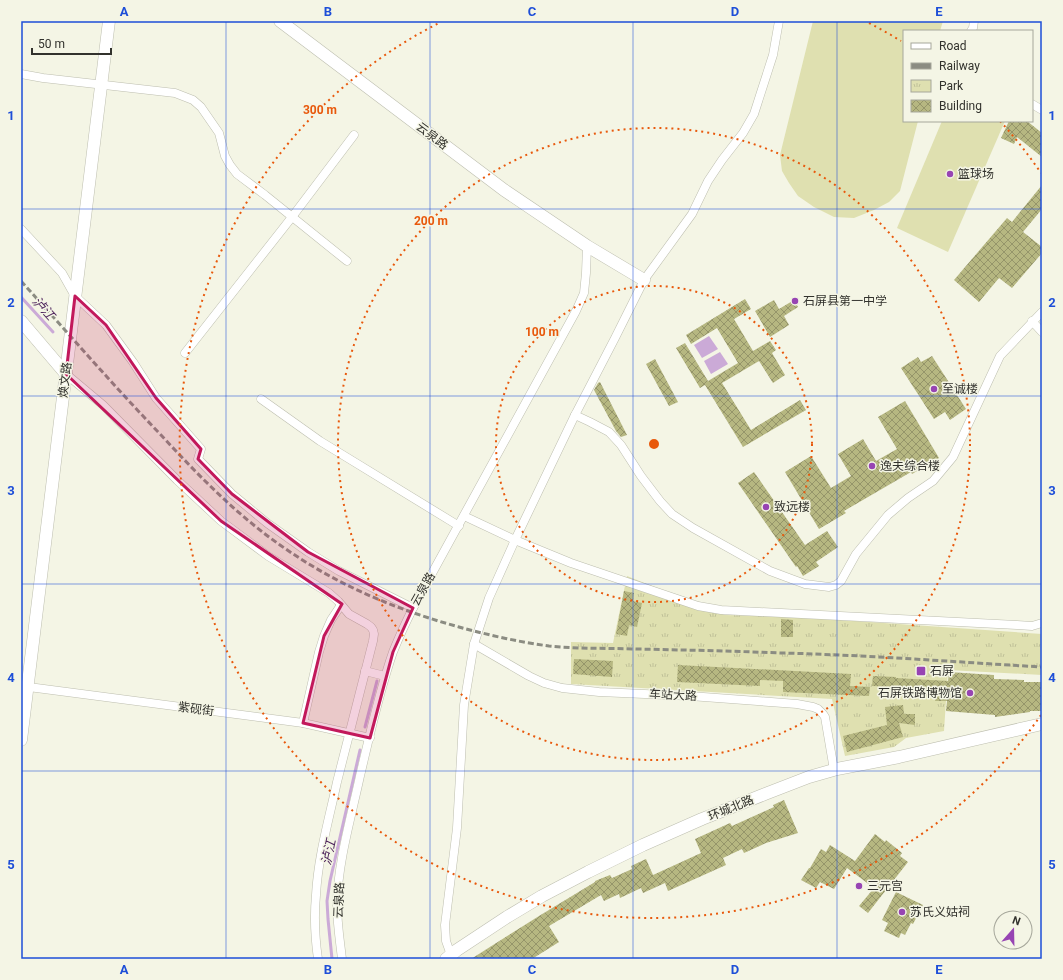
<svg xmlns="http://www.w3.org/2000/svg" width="1063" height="980" font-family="Roboto,'Noto Sans SC',sans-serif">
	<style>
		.park { fill: url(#park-tufts) }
		.garden { fill: #dfe0b0 }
		.water { fill: #cbaad7 }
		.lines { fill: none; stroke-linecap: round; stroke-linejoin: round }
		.stream { stroke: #cbaad7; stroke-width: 3 }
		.building { fill: url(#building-cross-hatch) }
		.street-casing { stroke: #bdbeaf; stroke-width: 9 }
		.secondary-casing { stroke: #bdbeaf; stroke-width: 13 }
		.street { stroke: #fff; stroke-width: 8 }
		.secondary { stroke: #fff; stroke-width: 12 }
		.rail { stroke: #8b8c82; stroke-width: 3; stroke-dasharray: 6 3; stroke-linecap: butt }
		.marked { fill: #c2185b; fill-opacity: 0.2; stroke: #c2185b; stroke-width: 3; stroke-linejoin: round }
		.grid { fill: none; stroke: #1d4ed8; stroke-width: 1; stroke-opacity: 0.55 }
		.ring { fill: none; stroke: #e8590c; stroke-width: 2; stroke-dasharray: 2 4 }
		.poi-dot { fill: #9744b3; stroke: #f4f5e5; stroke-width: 1.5 }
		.labels { text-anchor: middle; stroke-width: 3; stroke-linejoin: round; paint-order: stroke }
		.street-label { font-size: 12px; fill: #32322d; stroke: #f4f5e5 }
		.poi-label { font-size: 12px; fill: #32322d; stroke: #f4f5e5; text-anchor: start }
		.water-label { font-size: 13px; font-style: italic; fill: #50275e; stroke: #f4f5e5 }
		.centre { fill: #e8590c; stroke: #f4f5e5; stroke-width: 2 }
		.ring-label { font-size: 12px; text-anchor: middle; font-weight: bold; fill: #e8590c; stroke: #f4f5e5; stroke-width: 3; stroke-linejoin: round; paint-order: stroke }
		.neatline { fill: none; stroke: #1d4ed8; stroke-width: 1.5 }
		.grid-label { font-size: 13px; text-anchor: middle; font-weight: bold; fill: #1d4ed8 }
	</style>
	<defs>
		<pattern id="park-tufts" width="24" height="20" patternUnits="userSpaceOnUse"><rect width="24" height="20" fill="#dfe0b0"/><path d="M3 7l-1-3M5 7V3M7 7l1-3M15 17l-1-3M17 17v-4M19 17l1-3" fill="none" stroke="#c0c198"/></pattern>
		<pattern id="building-cross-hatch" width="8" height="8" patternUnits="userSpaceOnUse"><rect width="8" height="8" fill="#b6b781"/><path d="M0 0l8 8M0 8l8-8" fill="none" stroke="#95956a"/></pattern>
	</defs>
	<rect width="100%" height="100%" fill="#f4f5e5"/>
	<!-- park -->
	<path class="park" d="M627,576l98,39 72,2 245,17v41l-94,-5 -4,61 -38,7 -12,9 -49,9 -13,-57 -261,-15v-42l42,1z"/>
	<!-- garden -->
	<g class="garden">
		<path d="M813,21h130l-3,10h-36v90h14l-18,70 -11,11 -15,8 -20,8 -20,-1 -20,-10 -16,-11 -9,-13 -7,-12 -2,-16z"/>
		<path d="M942,121h63l-57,131 -51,-24z"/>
	</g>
	<!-- water -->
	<g class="water">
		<path d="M709,336l9,13 -16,9 -8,-13z"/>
		<path d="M720,352l8,12 -17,10 -7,-13z"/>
	</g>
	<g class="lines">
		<!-- stream -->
		<g class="stream">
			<path d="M21,297l32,35"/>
			<path d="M365,727l12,-46"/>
			<path d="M332,959l-4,-40 -1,-18 3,-20 30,-131"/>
		</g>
	</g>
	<!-- building -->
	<g class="building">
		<path d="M1009,121h18l15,12v24l-25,-20 -3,7 -13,-6z"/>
		<path d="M1042,185v24l-19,23 19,15v6l-30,35 -13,-10 -20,24 -25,-22 53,-62 5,4z"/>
		<path d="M745,299l6,10 -17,10 19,32 17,-10 6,9 -4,3 13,22 -12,8 -14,-22 -37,22 29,47 49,-30 6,10 -63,37 -38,-62 -5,3 -24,-40 9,-5 23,38 30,-18 -21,-35 -26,16 -5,-9z"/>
		<path d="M774,300l5,9 15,-9 4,7 -14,9 5,9 -19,12 -15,-26z"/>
		<path d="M932,356l34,53 -16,11 -5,-8 -11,7 -33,-51 17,-11 3,5z"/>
		<path d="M655,359l23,43 -9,4 -23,-42z"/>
		<path d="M600,382l27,53 -6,2 -5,-6 -22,-41 4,-7z"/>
		<path d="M905,401l34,57 -27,16 -1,-2 -67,39 2,2 -27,16 -34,-57 26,-16 20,32 20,-12 -13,-22 25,-15 13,22 21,-12 -19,-32z"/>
		<path d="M754,472l51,73 22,-14 11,16 -22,15 3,4 -16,10 -6,-10 -1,1 -58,-84z"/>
		<path d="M624,591l10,2 -1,8 9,2 -5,24 -8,-2 -2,11 -11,-2z"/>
		<path d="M781,619l12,1v17h-12z"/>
		<path d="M574,659l39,2 -1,16 -39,-3z"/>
		<path d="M678,665l173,9 -1,12 20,1 -1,9 -86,-4v-11l-23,-1v6l-83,-4z"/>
		<path d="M949,672l45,3v4l30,1v2h18v29h-12v1l-35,5v-2l-49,-4 1,-10h-12l1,-4 -15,-1v-1l-24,-2 1,-6 -26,-1 1,-10 23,1v1l52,3z"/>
		<path d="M903,705l1,9h11v11l-16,-2 4,14 -56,15 -4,-16 44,-11 -2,-18z"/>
		<path d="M784,800l14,33 -32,10 -22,10 -2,-4 -19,9 3,7 -58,26 -3,-8 -22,10 -2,-5 -21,10 -1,-4 -15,7 -3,-6 -52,31 10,16 -27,17h-61l68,-43 56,-34v-1l15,-6 2,3 20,-9 -1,-3 15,-7 7,16 48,-22 -6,-14 35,-16 2,3 42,-19 -1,-2z"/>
		<path d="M875,834l10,8 1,-2 16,13 -2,3 8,6 -40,51 -9,-7 15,-18 -27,-20 -13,21 -14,-7 -4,6 -15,-8 8,-12h1l11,-19 5,3 4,-7 25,16z"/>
		<path d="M896,892l27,13 -10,19 -2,-1 -6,12 -4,-2 -2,5 -15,-7 4,-8 -6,-3z"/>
	</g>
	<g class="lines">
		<defs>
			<g id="street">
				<path d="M971,31l2,-3 1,-7"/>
				<path d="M21,74l22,4 132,15 18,7 8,7 18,26 6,23 5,9 7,9 28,21 82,66"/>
				<path d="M1032,104l10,6"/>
				<path d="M21,229l41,44 13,23 31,29 27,37 23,36 45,51 -3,10 34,35 35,29 41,29 31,19 74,37"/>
				<path d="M1032,321l10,11"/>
				<path d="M185,353l107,-136 62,-82"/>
				<path d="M66,374l37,31 74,75 44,41 47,35 61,37 9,8 11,13 18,10 4,3 2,3 1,4 -1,7c-12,47 -24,94 -36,141 -8,37 -19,75 -21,113 -2,21 -1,43 2,64"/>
				<path d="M261,399l59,42 139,85"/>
				<path d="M575,415l15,7 19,10 12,13 20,31 19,25 12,13 21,14 77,43 35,13 24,3 7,-2 5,-4 15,-27 32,-39 20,-17 25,-17 20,-24 47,-101 42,-44"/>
				<path d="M464,516l51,24 56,23 127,43 23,4 296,15 15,1 10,-3"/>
				<path d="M474,644l55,32 15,7 18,5 37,4 91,4 107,8 16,3 5,2 5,5 2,3 9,53"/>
				<path d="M365,671l20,5"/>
				<path d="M21,686l282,37 67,15"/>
				<path d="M303,723l16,-71 5,-16 7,-16 10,-15"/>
				<path d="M452,958l-6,-17 -1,-16 12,-97 7,-123 10,-61 15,-46 26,-58 60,-125 40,-77 29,-58 48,-66 16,-33 14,-21 21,-27 11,-19 19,-59 6,-34"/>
				<path d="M342,959c-2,-18 -5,-36 -5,-55 1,-43 14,-86 23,-128 10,-42 19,-84 33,-124 6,-15 13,-30 20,-44l163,-297 8,-18 2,-20 1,-27"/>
			</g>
			<g id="secondary">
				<path d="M280,21l224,169 83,56 57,34"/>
				<path d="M21,321l45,53"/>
				<path d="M21,740l88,-719"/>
				<path d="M446,959l11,-9 50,-33 35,-21 46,-24 55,-27 59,-26 63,-25 44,-17 28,-8 62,-12 143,-33"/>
			</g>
		</defs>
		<!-- street casing -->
		<use href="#street" class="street-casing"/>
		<!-- secondary casing -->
		<use href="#secondary" class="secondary-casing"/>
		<!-- street -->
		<use href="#street" class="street"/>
		<!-- secondary -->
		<use href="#secondary" class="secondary"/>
		<!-- rail -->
		<path class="rail" d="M21,281c46,51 92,104 140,154 37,40 75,79 119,110 55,39 114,64 179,82 29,8 60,15 90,19 29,3 58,2 87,3 49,1 97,2 145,4 87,2 174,9 261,14"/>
	</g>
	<!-- marked area -->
	<path class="marked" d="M75,296l31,29 50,73 45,51 -3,10 34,35 76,58 105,56 -20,44 -23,86 -67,-15 21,-87 18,-32 -121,-83 -155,-147z"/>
	<!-- grid -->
	<path class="grid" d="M226,21v938M430,21v938M633,21v938M837,21v938M21,209h1021M21,396h1021M21,584h1021M21,771h1021"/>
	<!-- distance rings -->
	<g class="ring">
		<circle cx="654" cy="444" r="158"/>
		<circle cx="654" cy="444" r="316"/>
		<path d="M1041 715A473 473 0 1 1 439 23M869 23A473 473 0 0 1 901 41M1000 121A473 473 0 0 1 1041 173"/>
	</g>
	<!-- markers -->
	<g class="poi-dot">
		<circle cx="950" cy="174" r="4"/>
		<circle cx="795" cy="301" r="4"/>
		<circle cx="934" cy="389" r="4"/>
		<circle cx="872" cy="466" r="4"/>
		<circle cx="766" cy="507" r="4"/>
		<rect x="916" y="666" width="10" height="10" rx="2"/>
		<circle cx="970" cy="693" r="4"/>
		<circle cx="859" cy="886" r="4"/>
		<circle cx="902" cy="912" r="4"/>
	</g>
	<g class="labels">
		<!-- street labels -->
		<g class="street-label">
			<text transform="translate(432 136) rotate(37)" y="4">云泉路</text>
			<text transform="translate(65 380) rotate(-83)" y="4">焕文路</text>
			<text transform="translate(423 589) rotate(-61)" y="4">云泉路</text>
			<text transform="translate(673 695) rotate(3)" y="4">车站大路</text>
			<text transform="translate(196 709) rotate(8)" y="4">紫砚街</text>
			<text transform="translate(731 808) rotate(-22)" y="4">环城北路</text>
			<text transform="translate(339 900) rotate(-88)" y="4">云泉路</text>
		</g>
		<!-- poi labels -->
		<g class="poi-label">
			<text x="958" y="178">篮球场</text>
			<text x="803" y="305">石屏县第一中学</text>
			<text x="942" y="393">至诚楼</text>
			<text x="880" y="470">逸夫综合楼</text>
			<text x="774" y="511">致远楼</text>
			<text x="930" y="675">石屏</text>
			<text x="962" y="697" text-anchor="end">石屏铁路博物馆</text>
			<text x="867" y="890">三元宫</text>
			<text x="910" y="916">苏氏义姑祠</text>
		</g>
		<!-- water labels -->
		<g class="water-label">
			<text transform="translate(44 308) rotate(48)" y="5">泸江</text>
			<text transform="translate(328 852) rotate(-78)" y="5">泸江</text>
		</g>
	</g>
	<circle cx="654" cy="444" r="6" class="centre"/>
	<g class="ring-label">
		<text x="320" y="114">300 m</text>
		<text x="431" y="225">200 m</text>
		<text x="542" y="336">100 m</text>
	</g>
	<!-- border -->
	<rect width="1063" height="980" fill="none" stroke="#f4f5e5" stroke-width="44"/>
	<!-- legend -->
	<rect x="903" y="30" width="130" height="92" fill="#f4f5e5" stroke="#a6a79b"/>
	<rect x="911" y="43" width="20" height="6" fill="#ffffff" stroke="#a6a79b"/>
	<text x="939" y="50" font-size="12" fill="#32322d">Road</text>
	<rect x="911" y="63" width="20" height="6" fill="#8b8c82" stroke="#a6a79b"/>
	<text x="939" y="70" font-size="12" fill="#32322d">Railway</text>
	<rect x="911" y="80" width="20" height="12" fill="url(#park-tufts)" stroke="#a6a79b"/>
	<text x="939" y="90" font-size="12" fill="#32322d">Park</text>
	<rect x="911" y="100" width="20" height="12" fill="url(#building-cross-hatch)" stroke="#a6a79b"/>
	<text x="939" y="110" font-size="12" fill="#32322d">Building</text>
	<!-- north arrow -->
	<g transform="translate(1013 930) rotate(20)"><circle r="19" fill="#f4f5e5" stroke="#a6a79b"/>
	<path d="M0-3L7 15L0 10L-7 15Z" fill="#9744b3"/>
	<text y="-6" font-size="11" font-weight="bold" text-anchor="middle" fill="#32322d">N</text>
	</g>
	<!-- scale -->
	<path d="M32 48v6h79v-6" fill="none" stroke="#32322d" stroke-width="2"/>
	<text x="38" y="48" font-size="12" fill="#32322d" stroke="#f4f5e5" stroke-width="3" paint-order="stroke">50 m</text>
	<rect x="22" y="22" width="1019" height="936" class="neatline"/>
	<g class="grid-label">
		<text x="124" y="16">A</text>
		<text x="328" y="16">B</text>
		<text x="532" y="16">C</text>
		<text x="735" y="16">D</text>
		<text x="939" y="16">E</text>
		<text x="11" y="120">1</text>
		<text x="1052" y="120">1</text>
		<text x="11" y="307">2</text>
		<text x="1052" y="307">2</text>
		<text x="11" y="495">3</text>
		<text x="1052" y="495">3</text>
		<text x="11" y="682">4</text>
		<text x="1052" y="682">4</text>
		<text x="11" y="869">5</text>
		<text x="1052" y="869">5</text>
		<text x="124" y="974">A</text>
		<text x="328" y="974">B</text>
		<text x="532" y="974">C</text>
		<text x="735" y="974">D</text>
		<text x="939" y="974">E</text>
	</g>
</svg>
